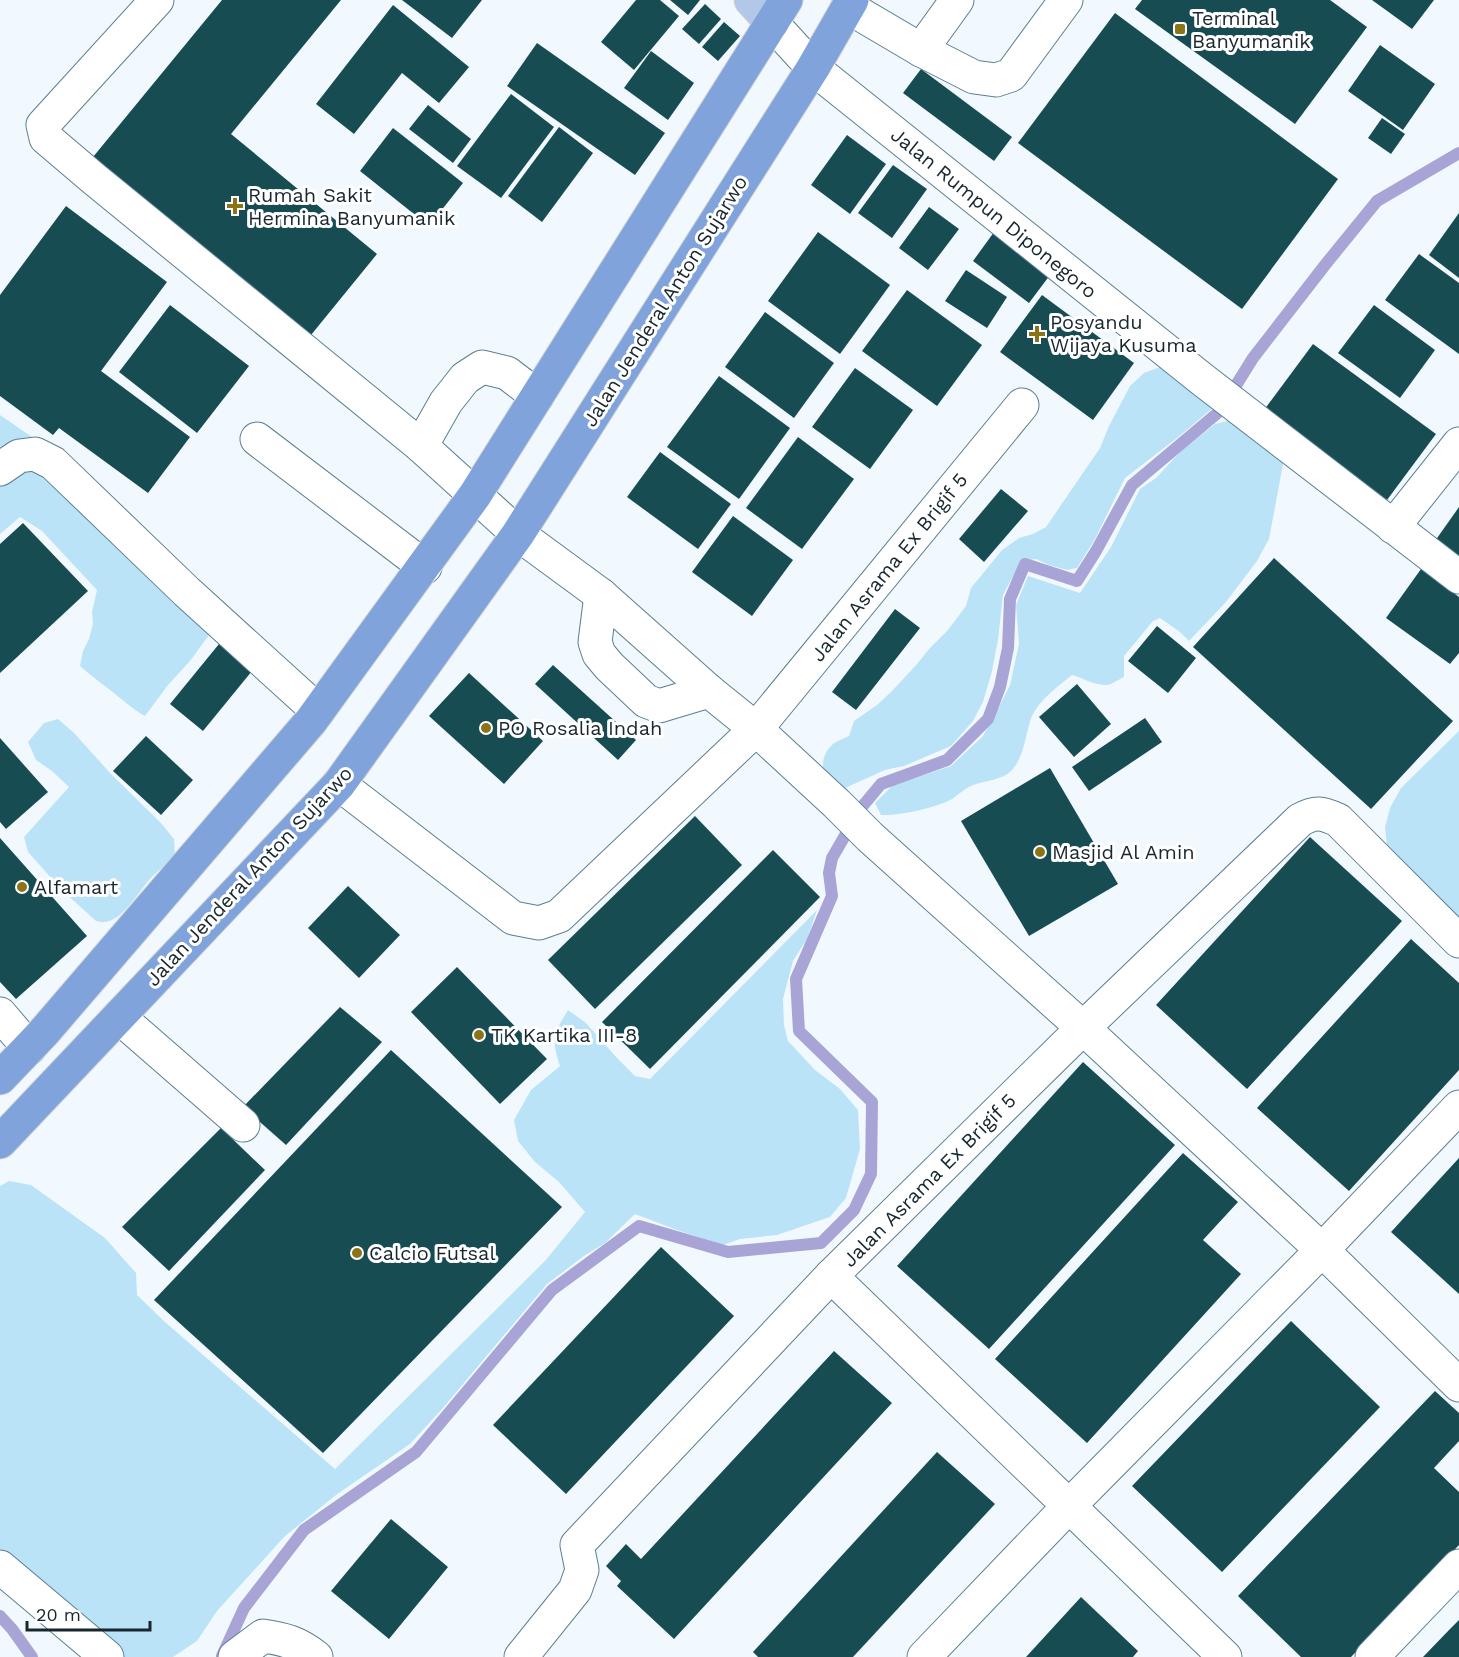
<svg xmlns="http://www.w3.org/2000/svg" width="1459" height="1657" font-family="'Work Sans',sans-serif">
	<style>
		.green { fill: #bbe3f8 }
		.lines { fill: none; stroke-linecap: round; stroke-linejoin: round }
		.stream { stroke: #a8a5d6; stroke-width: 12 }
		.building { fill: #174d52 }
		.minor-casing { stroke: #5b7f92; stroke-width: 35 }
		.major-casing { stroke: #d1d4d5; stroke-width: 35 }
		.highway-casing { stroke: #d1d4d5; stroke-width: 35 }
		.minor { stroke: #fff; stroke-width: 33 }
		.major { stroke: #b3c8e9; stroke-width: 33 }
		.highway { stroke: #80a3db; stroke-width: 33 }
		.poi-dot { fill: #8a7417; stroke: #fff; stroke-width: 2 }
		.labels { text-anchor: middle; stroke-width: 6; stroke-linejoin: round; paint-order: stroke }
		.poi-label { font-size: 20px; fill: #18272e; stroke: #fff; text-anchor: start }
		.street-label { font-size: 20px; fill: #18272e; stroke: #fff }
	</style>
	<rect width="100%" height="100%" fill="#f2f9fe"/>
	<!-- green -->
	<g class="green">
		<path d="M1160,367h16l38,40 -37,31 -52,40 -30,61 -18,29 -10,2 -18,-5 -13,-6 -15,2 -18,34 -5,45 -6,31 -9,31 -10,19 -22,25 -47,20 -19,4 -40,18c-4,-1 -10,-2 -13,-4 -13,-11 -11,-29 0,-39 4,-4 11,-6 17,-9l5,-15 23,-16 14,-13 26,-28 12,-15 19,-19 18,-24 5,-18 31,-38 17,-12 14,-4 13,-7 54,-79 9,-22 21,-40 14,-13z"/>
		<path d="M0,415l35,24 193,176 -19,20 -19,26 -22,24 -23,31c-13,-7 -23,-17 -35,-26 -10,-8 -20,-15 -30,-24l3,-15 6,-12 4,-15 -1,-12 5,-22 -55,-59 -22,-14 -20,17z"/>
		<path d="M1235,419l49,40 -15,80 -12,22 -31,41 -37,39 -9,-9 -20,-14 -7,3 -29,35v21c-4,2 -9,5 -13,7 -13,4 -27,-6 -39,-9 -15,12 -37,28 -42,47 -5,16 -6,33 -17,47 -10,12 -29,11 -42,17 -7,3 -13,9 -19,13 -16,9 -53,17 -71,16l-6,-12 17,-17 59,-20 32,-30 12,-21 15,-30 9,-41 -3,-39 12,-29 52,17 31,-46 29,-58 16,-11 25,-27 34,-27z"/>
		<path d="M58,719l16,14 37,41 49,48 14,17 1,18c-8,7 -18,14 -25,22 -13,14 -31,50 -54,42l-34,-31 -34,-38 -4,-15 45,-50 -17,-16 -16,-11 -8,-18 16,-19z"/>
		<path d="M1459,731v191l-72,-76 -2,-19 5,-19 11,-20z"/>
		<path d="M817,910l-10,29 -14,22 -10,38 1,26 4,16 27,29 25,19 18,21 2,39 -14,49 -16,19 -53,18 -37,4 -17,6 -46,-15 -42,-16 -30,29 -21,13 -37,28 -104,124 -33,36 -74,51 -52,42 -67,74 -20,30 -24,16h-50l-123,-103v-368l9,-5 22,4 74,53 31,35 1,22 28,27 170,147 210,-208 40,-49 -26,-30 -24,-20 -17,-21 -4,-21 17,-30 29,-24c-9,-28 -7,-31 8,-56l18,13 31,35 18,18 15,3z"/>
	</g>
	<g class="lines">
		<!-- stream -->
		<g class="stream">
			<path d="M0,1616l12,13 20,28"/>
			<path d="M222,1656l22,-48 60,-78 112,-78 136,-162 87,-64 89,26 93,-9 33,-33 17,-36 1,-72 -73,-71 -3,-52 36,-83 -3,-23 3,-15 29,-50 20,-24 66,-24 41,-41 12,-32 8,-39 2,-49 15,-35 52,17 19,-30 36,-66 88,-74 33,-53 72,-93 52,-64 82,-48"/>
		</g>
	</g>
	<!-- building -->
	<g class="building">
		<path d="M222,0h119l-110,134 146,120 -66,81 -218,-178z"/>
		<path d="M402,0h80l-30,38z"/>
		<path d="M636,0h24l19,16 -45,54 -33,-28z"/>
		<path d="M670,0h30l-12,15z"/>
		<path d="M1142,0h188l37,27 -72,97 -160,-115z"/>
		<path d="M1372,0h62l-22,29z"/>
		<path d="M705,4l16,15 -22,25 -17,-15z"/>
		<path d="M393,5l76,62 -30,36 -37,-30 -48,61 -38,-30z"/>
		<path d="M1115,13l223,166 -96,130 -224,-166z"/>
		<path d="M724,22l16,14 -22,25 -16,-14z"/>
		<path d="M537,43l128,90 -30,42 -128,-89z"/>
		<path d="M1380,45l55,39 -32,46 -55,-39z"/>
		<path d="M651,51l43,32 -26,37 -44,-32z"/>
		<path d="M921,69l91,68 -18,24 -91,-68z"/>
		<path d="M511,94l43,33 -53,71 -44,-32z"/>
		<path d="M428,105l43,34 -18,24 -44,-34z"/>
		<path d="M1382,118l23,16 -14,20 -23,-16z"/>
		<path d="M559,127l34,26 -51,69 -34,-26z"/>
		<path d="M393,128l70,55 -34,43 -69,-55z"/>
		<path d="M847,135l39,29 -36,50 -39,-29z"/>
		<path d="M893,165l34,24 -35,49 -34,-25z"/>
		<path d="M66,206l101,76 -66,89 89,66 -42,56 -89,-65 -6,7 -53,-39v-101z"/>
		<path d="M929,207l30,22 -31,41 -29,-22z"/>
		<path d="M1459,213v65l-30,-23z"/>
		<path d="M997,228l56,43 -24,32 -56,-42z"/>
		<path d="M818,232l72,53 -50,69 -72,-53z"/>
		<path d="M1419,254l40,29v71l-74,-54z"/>
		<path d="M966,270l41,27 -20,31 -42,-27z"/>
		<path d="M907,290l75,55 -45,61 -75,-55z"/>
		<path d="M1042,295l92,68 -41,57 -93,-68z"/>
		<path d="M170,305l79,61 -52,67 -78,-61z"/>
		<path d="M1374,305l61,45 -35,48 -62,-45z"/>
		<path d="M765,312l69,51 -40,55 -69,-51z"/>
		<path d="M1313,344l123,90 -49,66 -123,-90z"/>
		<path d="M855,368l58,42 -43,59 -58,-42z"/>
		<path d="M719,376l71,52 -51,71 -72,-52z"/>
		<path d="M798,437l56,42 -52,70 -56,-41z"/>
		<path d="M660,452l71,52 -33,45 -71,-52z"/>
		<path d="M1001,489l27,22 -44,51 -25,-23z"/>
		<path d="M1459,507v51l-24,-17z"/>
		<path d="M733,516l60,44 -41,56 -60,-44z"/>
		<path d="M23,523l65,68 -88,82v-129z"/>
		<path d="M1274,558l179,163 -82,88 -178,-162z"/>
		<path d="M1421,569l38,28v56l-9,11 -64,-46z"/>
		<path d="M895,609l25,19 -64,82 -24,-18z"/>
		<path d="M1157,626l39,32 -28,35 -40,-32z"/>
		<path d="M219,644l33,27 -49,60 -33,-27z"/>
		<path d="M553,665l83,75 -18,20 -83,-76z"/>
		<path d="M469,673l74,68 -39,43 -75,-68z"/>
		<path d="M1077,684l34,40 -37,33 -35,-40z"/>
		<path d="M1145,718l17,24 -73,49 -17,-24z"/>
		<path d="M146,736l47,44 -32,35 -48,-44z"/>
		<path d="M0,738l48,54 -42,37 -6,-7z"/>
		<path d="M1050,768l68,116 -89,52 -68,-115z"/>
		<path d="M695,816l47,49 -147,144 -47,-49z"/>
		<path d="M1310,837l92,84 -155,168 -91,-84z"/>
		<path d="M0,838l87,98 -71,63 -16,-17z"/>
		<path d="M773,850l47,47 -170,172 -48,-47z"/>
		<path d="M348,886l52,49 -41,43 -51,-50z"/>
		<path d="M1411,939l48,44v87l-110,121 -92,-83z"/>
		<path d="M457,967l90,92 -47,45 -89,-92z"/>
		<path d="M340,1007l42,35 -96,103 -43,-38z"/>
		<path d="M391,1050l171,157 -239,246 -169,-153z"/>
		<path d="M1083,1062l92,83 -186,204 -92,-83z"/>
		<path d="M221,1128l44,42 -96,101 -47,-44z"/>
		<path d="M1183,1153l55,49 -35,38 38,34 -154,169 -92,-84z"/>
		<path d="M1459,1158v136l-68,-62z"/>
		<path d="M661,1247l73,69 -168,178 -73,-69z"/>
		<path d="M1291,1321l89,86 -158,165 -90,-86z"/>
		<path d="M834,1351l58,52 -218,236 -57,-53 4,-5 -15,-15 20,-22 15,15z"/>
		<path d="M1435,1391l24,22v28l-25,27 25,24v53l-108,112h-50l-63,-61z"/>
		<path d="M937,1452l58,52 -142,153h-95l-5,-5z"/>
		<path d="M391,1519l57,48 -59,72 -58,-48z"/>
		<path d="M1081,1597l57,54 -5,6h-107z"/>
		<path d="M1459,1620v37h-36l27,-28z"/>
	</g>
	<g class="lines">
		<defs>
			<g id="minor">
				<path d="M157,0l-114,125 3,13 47,40 328,268 97,88 83,61 108,96 47,38 81,75 33,33 213,191 239,222 137,135"/>
				<path d="M848,7l73,43 53,27 22,3 15,-5 55,-75"/>
				<path d="M772,23l41,45 390,312 256,197"/>
				<path d="M921,50l36,-50"/>
				<path d="M257,439l168,128"/>
				<path d="M421,446l25,-44 19,-24 17,-11 25,6 30,23"/>
				<path d="M0,469l19,-13 16,-2 18,9 134,129 131,119"/>
				<path d="M1393,527l66,-83"/>
				<path d="M601,595l-6,47 4,12 10,12 37,35 13,5 50,-15"/>
				<path d="M339,784l174,134 26,5 20,-7 197,-187 266,-324"/>
				<path d="M0,1014l29,34"/>
				<path d="M119,1017l124,108"/>
				<path d="M0,1567l107,90"/>
				<path d="M235,1657l28,-21c22,3 35,7 53,21"/>
				<path d="M521,1657l54,-67 7,-20 -5,-25 254,-269"/>
				<path d="M924,1657l145,-151 -238,-230 252,-248 217,-208c16,-9 22,-7 38,0l121,121"/>
				<path d="M1225,1657l-156,-151 253,-256 137,-143"/>
				<path d="M1372,1657l87,-91"/>
			</g>
			<path id="major" d="M751,0l21,23"/>
			<g id="highway">
				<path d="M0,1078l44,-46 267,-311 164,-226 311,-495"/>
				<path d="M0,1142l339,-358 179,-250 295,-466 39,-68"/>
			</g>
		</defs>
		<!-- minor casing -->
		<use href="#minor" class="minor-casing"/>
		<!-- major casing -->
		<use href="#major" class="major-casing"/>
		<!-- highway casing -->
		<use href="#highway" class="highway-casing"/>
		<!-- minor -->
		<use href="#minor" class="minor"/>
		<!-- major -->
		<use href="#major" class="major"/>
		<!-- highway -->
		<use href="#highway" class="highway"/>
	</g>
	<!-- markers -->
	<g class="poi-dot">
		<rect x="1174" y="23" width="12" height="12" rx="3"/>
		<path d="M232 197h6v6h6v6h-6v6h-6v-6h-6v-6h6z"/>
		<path d="M1034 325h6v6h6v6h-6v6h-6v-6h-6v-6h6z"/>
		<circle cx="486" cy="728" r="6"/>
		<circle cx="1040" cy="852" r="6"/>
		<circle cx="22" cy="887" r="6"/>
		<circle cx="479" cy="1035" r="6"/>
		<circle cx="357" cy="1253" r="6"/>
	</g>
	<g class="labels">
		<!-- poi labels -->
		<g class="poi-label">
			<text x="1192" y="25">Terminal<tspan x="1192" dy="23">Banyumanik</tspan></text>
			<text x="248" y="202">Rumah Sakit<tspan x="248" dy="23">Hermina Banyumanik</tspan></text>
			<text x="1050" y="329">Posyandu<tspan x="1050" dy="23">Wijaya Kusuma</tspan></text>
			<text x="498" y="735">PO Rosalia Indah</text>
			<text x="1052" y="859">Masjid Al Amin</text>
			<text x="34" y="894">Alfamart</text>
			<text x="491" y="1042">TK Kartika III-8</text>
			<text x="369" y="1260">Calcio Futsal</text>
		</g>
		<!-- street labels -->
		<g class="street-label">
			<text transform="translate(994 213) rotate(39)" y="7">Jalan Rumpun Diponegoro</text>
			<text transform="translate(665 301) rotate(-58)" y="7">Jalan Jenderal Anton Sujarwo</text>
			<text transform="translate(889 567) rotate(-51)" y="7">Jalan Asrama Ex Brigif 5</text>
			<text transform="translate(249 876) rotate(-47)" y="7">Jalan Jenderal Anton Sujarwo</text>
			<text transform="translate(929 1180) rotate(-45)" y="7">Jalan Asrama Ex Brigif 5</text>
		</g>
	</g>
	<!-- scale -->
	<path d="M27 1621v9h123v-9" fill="none" stroke="#18272e" stroke-width="3"/>
	<text x="36" y="1621" font-size="18" fill="#18272e" stroke="#ffffff" stroke-width="4.5" paint-order="stroke">20 m</text>
</svg>
